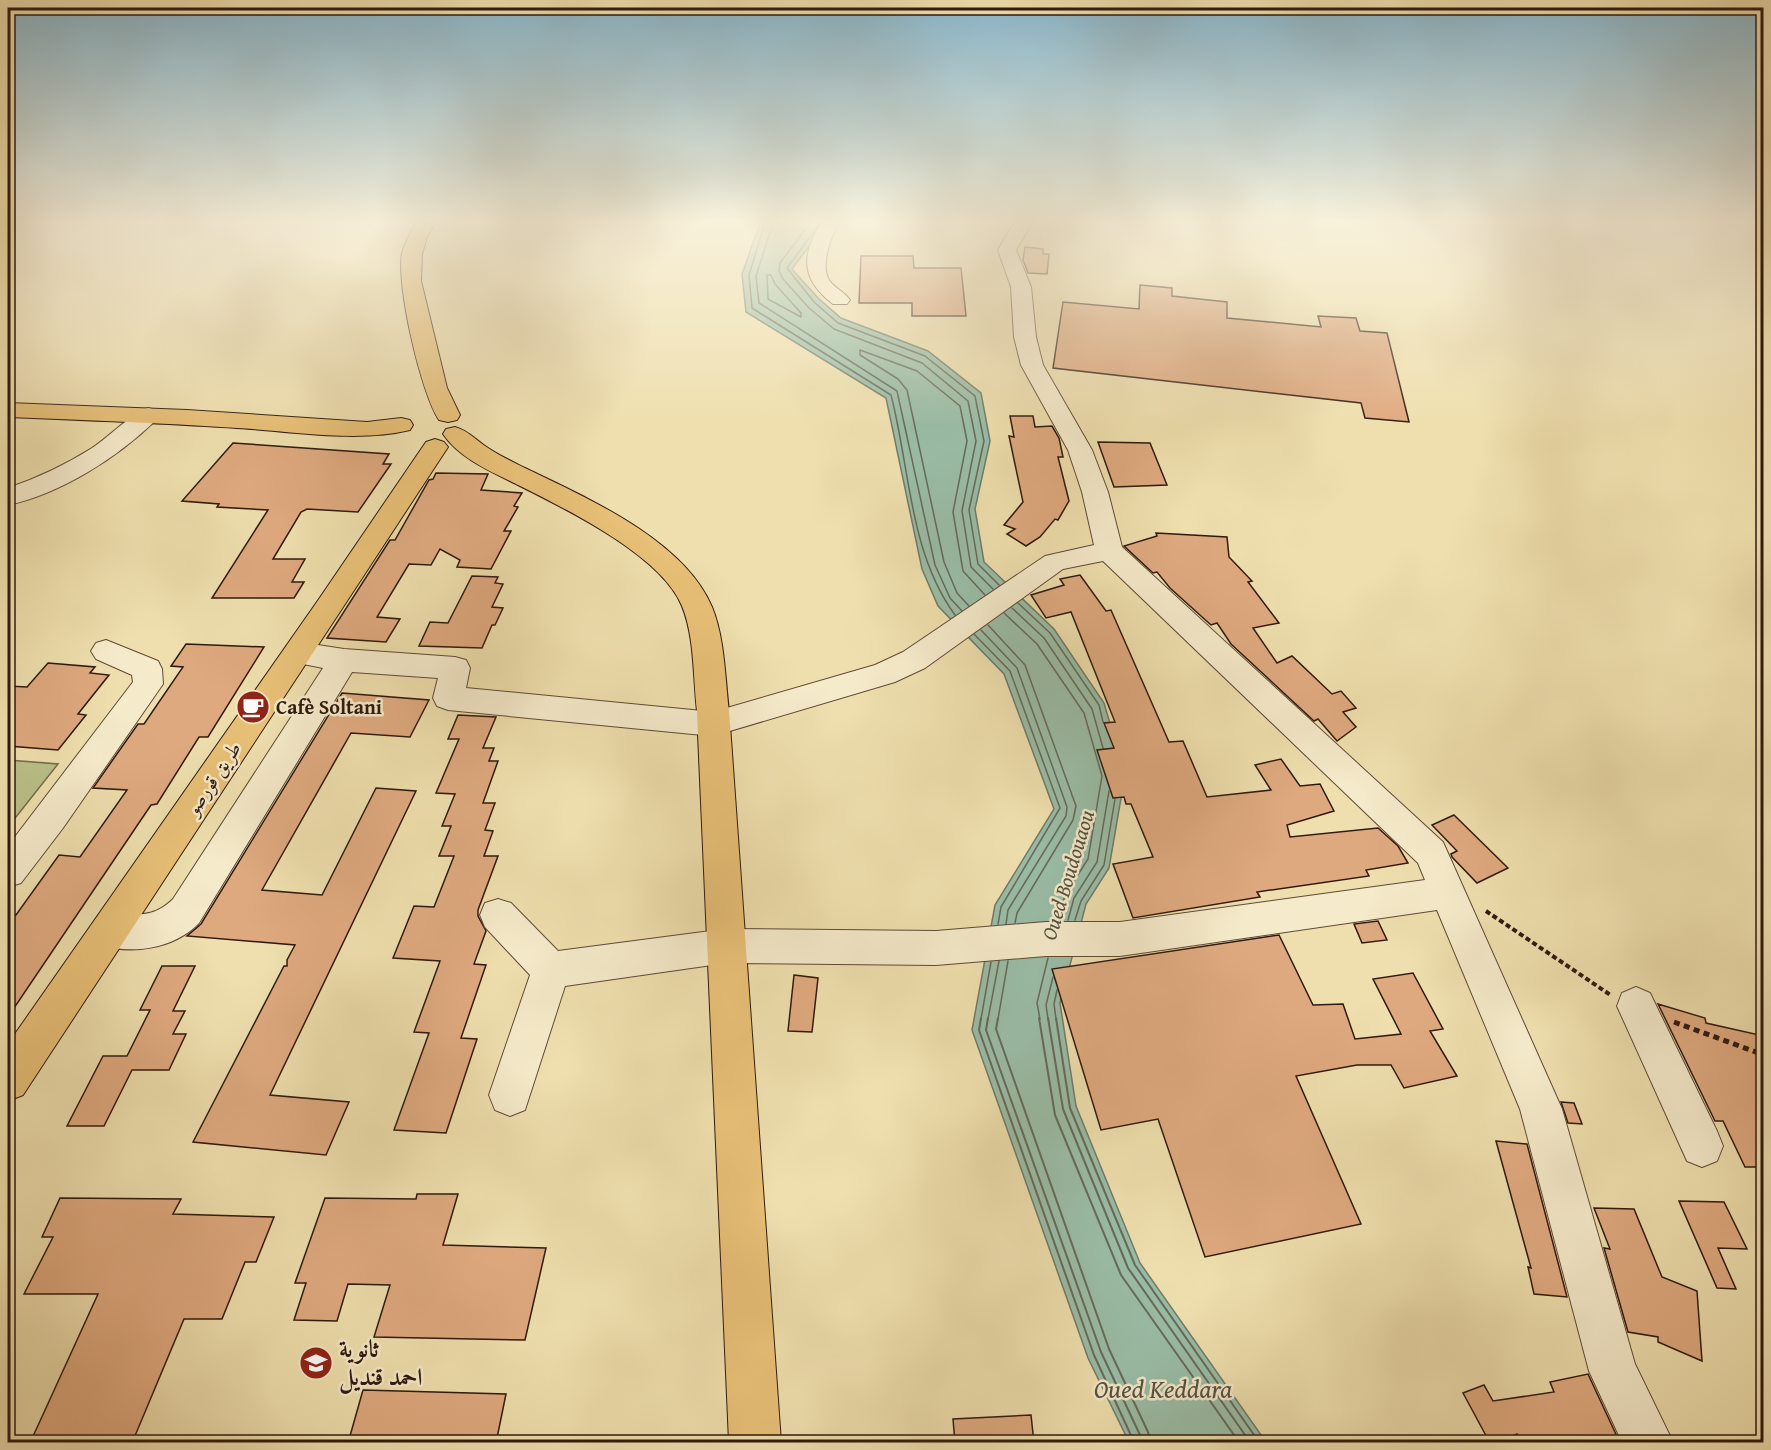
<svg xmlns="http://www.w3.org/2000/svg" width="1771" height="1450" font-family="'Gentium Book Plus',Amiri,serif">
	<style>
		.green { fill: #bbc189; stroke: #756d4c; stroke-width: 1.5 }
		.water { fill: #9abda7; stroke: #6f7b6a; stroke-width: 1.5 }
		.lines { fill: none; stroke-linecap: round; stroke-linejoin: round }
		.shore-far1 { stroke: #646b5a; stroke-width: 1.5 }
		.shore { stroke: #646b5a; stroke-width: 2 }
		.building { fill: #dfa97f; stroke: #2f190e; stroke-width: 1.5 }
		.minor-casing { stroke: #5f4a36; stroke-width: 2 }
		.major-casing { stroke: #2f190e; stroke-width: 2 }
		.path-far1 { stroke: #2f190e; stroke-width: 4; stroke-dasharray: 5 3; stroke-linecap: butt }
		.path { stroke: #2f190e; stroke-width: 5; stroke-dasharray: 6 4.5; stroke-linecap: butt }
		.minor { fill: #f5eaca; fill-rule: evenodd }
		.major { fill: #e8c077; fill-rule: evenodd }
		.labels { text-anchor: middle; stroke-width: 5; stroke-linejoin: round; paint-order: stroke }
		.poi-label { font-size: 20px; font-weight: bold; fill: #2f190e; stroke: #f5eaca; text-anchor: start }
		.street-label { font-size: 20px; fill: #2f190e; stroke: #f5eaca }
		.water-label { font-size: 21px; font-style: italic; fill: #545244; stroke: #f5eaca }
		.near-poi-label { font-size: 24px; font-weight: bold; fill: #2f190e; stroke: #f5eaca; text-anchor: start }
		.near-water-label { font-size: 26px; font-style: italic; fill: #545244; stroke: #f5eaca }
	</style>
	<rect width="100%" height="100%" fill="#efdfae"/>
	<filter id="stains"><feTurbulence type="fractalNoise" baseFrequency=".00333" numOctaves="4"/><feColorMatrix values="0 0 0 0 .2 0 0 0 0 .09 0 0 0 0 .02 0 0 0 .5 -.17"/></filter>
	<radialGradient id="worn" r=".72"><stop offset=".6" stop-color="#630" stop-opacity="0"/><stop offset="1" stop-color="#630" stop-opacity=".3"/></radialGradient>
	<!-- green -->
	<path class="green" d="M8,760l50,4 -50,63z"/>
	<!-- water -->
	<path class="water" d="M760,223h67l-35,46 26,29 23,20 87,33 53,42 9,48 -15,68 9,53 70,67 50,74 21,72 -16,93 -23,36 -26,99 16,103 64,157 126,179h-137l-41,-84 -116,-328 23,-125 59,-96 -50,-135 -66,-68 -16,-37 -36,-171 -140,-86 -4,-38z"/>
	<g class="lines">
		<!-- shore-far1 -->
		<g class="shore-far1">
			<path d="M765,223l-16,52 3,33 139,87c19,73 18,157 64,220"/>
			<path d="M773,223l-17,53 3,27 138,88 38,174 15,33 12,13"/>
			<path d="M810,223l-30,40 -1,8 4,8 26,29 25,21 88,34 46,38 8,40 -14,70 9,56 22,22"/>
			<path d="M818,226l-31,42 27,34 24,21 87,33 50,40 9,45 -15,69 9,54 21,21"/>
			<path d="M767,275h4l4,9 26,29v4l-33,-18z"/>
			<path d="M1018,603l32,30 49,72 4,17"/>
			<path d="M969,606l-12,-13 -13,-31 -37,-172 -9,-11 -38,-24v-5l57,21 43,35 7,35 -14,71 10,59 22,24"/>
			<path d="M1012,608l32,30 48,71 11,39"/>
			<path d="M1004,613l33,31 47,69 18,63 -14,83 -23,36 -7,25"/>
			<path d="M988,625l37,40 51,141 -3,14 -56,93 -2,10"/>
			<path d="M981,630l36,38 50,139 -1,9 -58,94 -2,14"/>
			<path d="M974,634l36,37 50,137 -59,99 -3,17"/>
			<path d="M1068,920l6,-22 23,-36 12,-71"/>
			<path d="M1075,920l6,-19 23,-36 11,-66"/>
			<path d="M981,1019l10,-57"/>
			<path d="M988,1019l11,-58"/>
			<path d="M998,1019l10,-58"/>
			<path d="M1040,1019l-3,-16 11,-45"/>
			<path d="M1048,1019l-2,-14 7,-28"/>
			<path d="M1056,1019l-2,-15 3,-14"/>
		</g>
		<!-- shore -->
		<g class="shore">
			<path d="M981,1018l-2,12 115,325 40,87"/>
			<path d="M988,1018l-2,12 115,322 39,83 1,7"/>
			<path d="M998,1018l-2,11 113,320 39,83 2,10"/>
			<path d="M1039,1018l16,97 66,160 118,167"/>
			<path d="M1048,1018l15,91 65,159 122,174"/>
			<path d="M1056,1018l14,90 65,157 124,177"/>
		</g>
	</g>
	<!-- building -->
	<g class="building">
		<path d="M1025,247l18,2v5h6l-2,20 -19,-1 -5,-13z"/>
		<path d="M861,256h52l1,12h47l5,48h-54v-13h-53z"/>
		<path d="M1140,285l32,3v8l55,6v16l94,9 -3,-11 38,2 4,13 27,2 22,89 -44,-4 -4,-15 -308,-35 10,-66 76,7z"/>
		<path d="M1010,416h23l2,11 17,-1 7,12 4,19h-5l11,44 -11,19 -3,-1 -15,18 -14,9 -19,-12 8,-5 -11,-4 19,-23 -14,-66 5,1z"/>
		<path d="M1098,442l52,1 17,42 -53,2z"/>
		<path d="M233,443l156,11 -6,10h8l-33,48 -51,-3 -6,3 -28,47h32l-13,23h12l-10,16h-82l56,-88 -51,-3 2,-3 -37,-3z"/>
		<path d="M436,473l52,1 -7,16 41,3 -8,13 4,1 -14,24h7l-20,38 -34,-2 3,-7 -20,-11 -9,16 -22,-1 -32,53 23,2 -14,23 -59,-4 63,-98h5l34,-60 4,-1z"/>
		<path d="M1156,533l71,4 2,20 23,24 -4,1 31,41 -26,5 24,35 15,-7 40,38 9,-3 15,17 -13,4 13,15 -19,14 -19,-22 -4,2 -83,-77 -14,-21 -6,2 -41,-37 -13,-16 -4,1 -29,-27 33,-10z"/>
		<path d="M1080,575l26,36 5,-1 58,132 14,-1 24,56 64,-7 -16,-25 26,-6 19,27 20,-2 14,27 -47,14 3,12 88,-9 20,18 10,17 -42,7 3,6 -112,16 3,5 -127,21 -20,-54 40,-7 -22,-53h-5l-2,-7 -11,1 -16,-48 17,-2 -10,-25 11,-1 -44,-110 -25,6 -15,-23 33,-10 -4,-6z"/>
		<path d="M472,576l26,1 -3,6 8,1 -11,23 11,1 -8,17h-3l-10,23 -63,-2 11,-24 18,1z"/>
		<path d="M186,644l78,3 -56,90h-9l-42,67 -6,1 -143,212v-103l8,1 43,-60 21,2 47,-67 -34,-2 45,-64h6l39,-57 -12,-1z"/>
		<path d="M48,663l47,4 -5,6 19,2 -31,39 8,1 -28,35 -50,-4v-60l19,1z"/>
		<path d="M342,693l87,7 -19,37 -59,-4 -89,157 60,5 54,-107 40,3 -146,304 79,7 -23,53 -133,-13 91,-176h3v-6l8,-15 -108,-9 14,-12z"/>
		<path d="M458,715l38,2 -13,31h11l-5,13h9l-15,42h12l-10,27 8,1 -9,25h14l-20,54v6l8,15 -12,33 12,1 -25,73 16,1 -31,94 -52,-3 35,-97 -15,-1 26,-71 -47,-3 21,-52 20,1 20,-51h-15l12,-30h-9l13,-32 -19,-1 23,-54h-11z"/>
		<path d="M1454,815l54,53 -31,15 -25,-26 -1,-3 6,-3 -25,-26z"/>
		<path d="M1378,921l9,19 -25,3 -8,-19z"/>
		<path d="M1279,935l34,70 30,-1 12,35 46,-5 -28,-55 40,-6 30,56 -13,2 27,45 -53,12 -13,-23h-34l-61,11 65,148 -156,33 -47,-138 -57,11 -49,-161z"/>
		<path d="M162,966h33l-22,45h12l-12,23h13l-17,36h-37l-28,56h-37l36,-70h24l23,-46h-10z"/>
		<path d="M794,975l24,3 -6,54 -24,-1z"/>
		<path d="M1658,1004l47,14 1,5 58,13v131h-19l-22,-46h-8z"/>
		<path d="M1561,1102l13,1 8,21 -14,-1z"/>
		<path d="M1496,1141l31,3 40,153 -33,-3 -6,-27 3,1z"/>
		<path d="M417,1194h41l-15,51 103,3 -21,92 -151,-3 16,-52 -42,-1 -11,37 -43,-1 12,-37h-11l30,-85 91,1z"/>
		<path d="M60,1198l121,1 -8,15 101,3 -18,45h-11l-23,57h-38l-52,124h-102l68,-149h-74l29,-57h-11z"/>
		<path d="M1679,1201l45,1 23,47 -29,-1 18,41 -19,-1z"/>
		<path d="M1594,1208l40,1 28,68 35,14 5,70 -44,-19v-5l-30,-5 -24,-84 6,1z"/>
		<path d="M1588,1374l32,69h-100l-3,-9 -20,9h-7l-27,-50 21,-8 9,16 61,-9 -4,-10z"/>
		<path d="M363,1390l143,4 -10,49h-148z"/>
		<path d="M1031,1415l3,28h-79l-2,-24z"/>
	</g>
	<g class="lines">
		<defs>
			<g id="minor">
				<path d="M821,223h18c-8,14 -19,41 -10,57 5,8 16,12 21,20l-3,4h-14c-31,-24 -33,-47 -12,-81z"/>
				<path d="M1014,223h18l-16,27 15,37 5,50 7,28 49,85 16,42 14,55 321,295 119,267 73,255 38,78h-51l-33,-71 -69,-262 -83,-199 -317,46h-74l-110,9 -210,-2 -161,23 -40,124 -15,6 -15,-6 -6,-15 41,-120 -45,-48 -5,-12 5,-12 13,-4 13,4 47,48 168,-22 210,2 110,-9h74l305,-42 -7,-17 -315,-302 -40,8 -138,99 -30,14 -182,54 -265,-26 -11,-4 -4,-8 5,-20 -86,-6 -153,251c-25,26 -69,33 -103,20l-5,-12 5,-12c30,-11 51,6 77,-20l150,-231 -35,-7 -5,-8 5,-8 10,-3 46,7 111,8 11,3 4,8 -4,20 247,24 162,-47 28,-13 142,-96 49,-11 -12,-53 -14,-42 -47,-85 -7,-28 -3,-50 -13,-37z"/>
				<path d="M148,408l8,2 4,5 -4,5c-38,37 -95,74 -148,85v-17c29,-10 57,-23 84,-40 16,-10 41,-36 56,-40z"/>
				<path d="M106,640l52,21 4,8 1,15 -100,144 -42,55 -13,4v-41l125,-164 -1,-7 -36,-16 -5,-8 5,-8z"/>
				<path d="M1636,987l14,6 67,138 6,15 -6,15 -15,6 -15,-6 -70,-155 5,-13z"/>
			</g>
			<g id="major">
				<path d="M416,223h19l-8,14 -5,17 -1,27 26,107 13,27 -3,5 -9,2 -9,-2c-18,-27 -43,-135 -37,-167 3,-11 8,-20 14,-30z"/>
				<path d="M8,403l179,7 180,12 34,-4 9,2 3,5 -3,5c-53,13 -119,1 -173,-2 -77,-5 -153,-8 -229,-11z"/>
				<path d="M455,427c12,3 20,12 30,19 13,9 26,15 40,22 62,30 159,72 187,139 13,32 13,71 17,104l52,731h-52l-32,-731c-4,-33 -2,-73 -15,-105 -21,-51 -116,-97 -164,-121 -26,-13 -58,-26 -75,-51l3,-5z"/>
				<path d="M435,439l9,3 4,5 -425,648 -15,6v-57l311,-445 107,-157z"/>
			</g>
		</defs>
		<!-- minor casing -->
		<use href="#minor" class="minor-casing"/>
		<!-- major casing -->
		<use href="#major" class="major-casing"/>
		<!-- path-far1 -->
		<path class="path-far1" d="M1486,911l126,85"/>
		<!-- path -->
		<path class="path" d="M1674,1022l90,33"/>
		<!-- minor -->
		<use href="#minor" class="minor"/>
		<!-- major -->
		<use href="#major" class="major"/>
	</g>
	<!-- sky -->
	<linearGradient id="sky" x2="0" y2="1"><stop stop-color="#89b8ce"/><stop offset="0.52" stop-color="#f8f1db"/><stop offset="1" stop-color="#f8f1db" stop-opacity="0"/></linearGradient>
	<rect width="1771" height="426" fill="url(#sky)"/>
	<!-- icons -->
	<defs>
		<symbol id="cafe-disc" viewBox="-11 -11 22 22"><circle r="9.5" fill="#8f2418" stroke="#f5eaca"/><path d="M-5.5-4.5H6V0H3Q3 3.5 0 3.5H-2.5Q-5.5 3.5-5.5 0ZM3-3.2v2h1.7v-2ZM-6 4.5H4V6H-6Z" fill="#fff"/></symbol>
		<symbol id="school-disc" viewBox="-11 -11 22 22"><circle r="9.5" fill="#8f2418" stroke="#f5eaca"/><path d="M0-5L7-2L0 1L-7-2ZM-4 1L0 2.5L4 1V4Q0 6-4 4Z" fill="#fff"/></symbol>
	</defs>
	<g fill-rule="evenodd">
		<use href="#cafe-disc" x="234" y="688" width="38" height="38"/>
		<use href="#school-disc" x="297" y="1344" width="38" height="38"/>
	</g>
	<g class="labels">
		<!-- poi labels -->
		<g class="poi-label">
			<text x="276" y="714">Cafè Soltani</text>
		</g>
		<!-- street labels -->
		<g class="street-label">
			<text transform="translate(213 778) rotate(-56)" y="7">طريق قورصو</text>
		</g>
		<!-- water labels -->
		<g class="water-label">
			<text transform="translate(1068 875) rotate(-73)" y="7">Oued Boudouaou</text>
		</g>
		<!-- near-poi labels -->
		<g class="near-poi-label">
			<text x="339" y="1357">ثانوية<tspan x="339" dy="28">احمد قنديل</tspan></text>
		</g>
		<!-- near-water labels -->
		<g class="near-water-label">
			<text x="1163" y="1398">Oued Keddara</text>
		</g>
	</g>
	<!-- margin -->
	<rect width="1771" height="1450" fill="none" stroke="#efdfae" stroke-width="30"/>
	<rect x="9" y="9" width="1753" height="1432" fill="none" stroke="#2f190e" stroke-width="3"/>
	<rect x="15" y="15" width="1741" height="1420" fill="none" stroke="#2f190e" stroke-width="1.5"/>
	<rect width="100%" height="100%" filter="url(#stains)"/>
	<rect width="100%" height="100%" fill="url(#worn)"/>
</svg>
